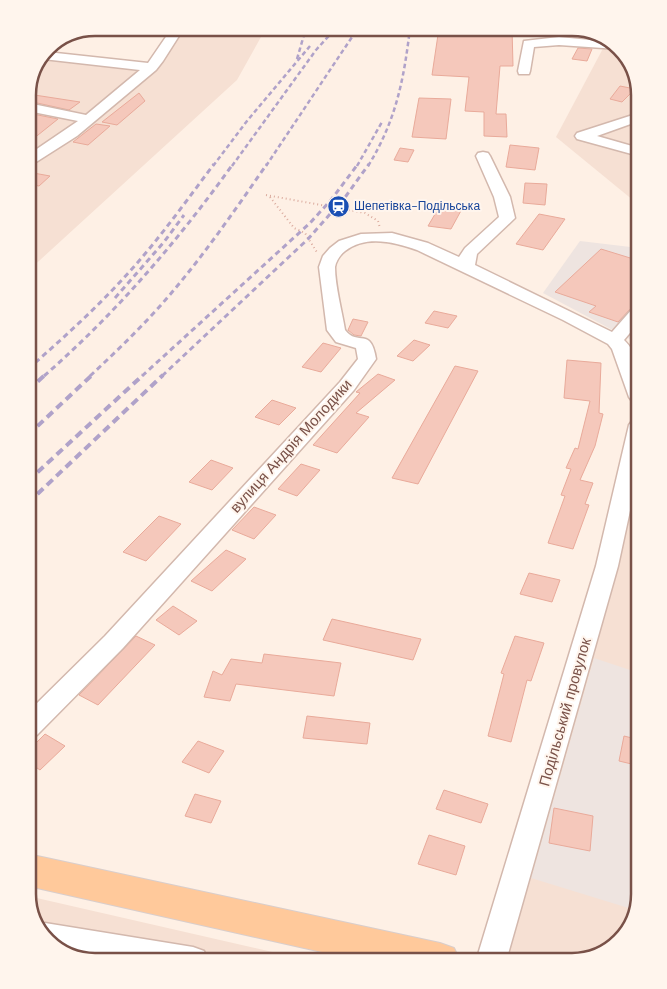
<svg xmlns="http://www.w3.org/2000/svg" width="667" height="989" font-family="'DM Sans',sans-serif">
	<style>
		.residential { fill: #f6e0d3 }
		.industrial { fill: #eee4e0 }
		.building { fill: #f5c8bb; stroke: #e9aa9a }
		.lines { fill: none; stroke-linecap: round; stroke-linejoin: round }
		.minor-casing { stroke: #d3b8ad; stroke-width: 3 }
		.major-casing { stroke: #d9cecc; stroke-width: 2 }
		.path { stroke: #dbab9e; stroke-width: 2; stroke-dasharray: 1 3; stroke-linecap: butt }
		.minor { fill: #fff; fill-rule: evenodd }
		.major { fill: #ffc99b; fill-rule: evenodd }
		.rail-far2 { stroke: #b0a2c9; stroke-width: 2.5; stroke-dasharray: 4.5 3; stroke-linecap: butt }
		.rail-far1 { stroke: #b0a2c9; stroke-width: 3; stroke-dasharray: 5.5 4; stroke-linecap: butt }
		.rail { stroke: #b0a2c9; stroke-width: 4; stroke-dasharray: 8 5; stroke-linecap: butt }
		.labels { text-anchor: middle; stroke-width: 4; stroke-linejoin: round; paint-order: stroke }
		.far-transit-label { font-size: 12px; fill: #164399; stroke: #fff5ed; text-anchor: start }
		.street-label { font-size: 15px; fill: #795148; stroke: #fff5ed }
		.rim { fill: none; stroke: #795148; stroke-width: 2.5 }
	</style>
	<rect width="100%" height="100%" fill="#fef0e5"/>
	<!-- residential -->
	<g class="residential">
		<path d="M180,28h86l-29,52 -209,191v-106l125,-96z"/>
		<path d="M608,39l23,23 8,34v109l-83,-68z"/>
		<path d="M44,58l101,10 -79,66 -38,23v-66z"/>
		<path d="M639,458v436l-9,34 -25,25 -33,8h-58l-8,-1z"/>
		<path d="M28,896l284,65h-220l-34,-11 -22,-23z"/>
	</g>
	<!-- industrial -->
	<g class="industrial">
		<path d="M580,241l59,7v96l-96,-51z"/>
		<path d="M594,658l45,15v221l-4,16 -104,-32z"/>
	</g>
	<!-- building -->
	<g class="building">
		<path d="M439,28h73l1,38h-13l-4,48h10l1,23 -23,-1v-24l-19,-1 4,-34 -37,-2z"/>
		<path d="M578,48l14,1 -5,12 -15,-2z"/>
		<path d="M620,86l15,3 -13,13 -12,-3z"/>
		<path d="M139,93l6,8 -28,24 -15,-3z"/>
		<path d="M28,94l52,8 -11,8 -41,-9z"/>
		<path d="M419,98l32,1 -5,40 -34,-2z"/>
		<path d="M28,113l30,6 -30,24z"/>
		<path d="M96,124l14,2 -22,19 -15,-3z"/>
		<path d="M510,145l29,3 -4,22 -29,-3z"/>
		<path d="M400,148l14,2 -6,12 -14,-2z"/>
		<path d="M28,172l22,4 -11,10 -11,-2z"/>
		<path d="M525,183l22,1 -2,21 -22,-2z"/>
		<path d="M441,204l22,3 -12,22 -23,-3z"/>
		<path d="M539,214l26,5 -22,31 -27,-6z"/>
		<path d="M601,249l39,12v40l-8,6 -14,15 -29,-10 7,-6 -41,-14z"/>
		<path d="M434,311l23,5 -9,12 -23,-5z"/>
		<path d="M353,319l15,3 -7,14 -7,-1 -6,-5z"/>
		<path d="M414,340l16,5 -17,16 -16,-5z"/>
		<path d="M323,343l18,5 -20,24 -19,-5z"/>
		<path d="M567,360l34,3 -2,50 4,1 -8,32 -15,34 13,3 -8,21 4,1 -16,44 -25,-6 17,-47 -4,-1 10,-26 -5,-1 9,-20 3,1 12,-48 -26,-3z"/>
		<path d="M455,366l23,5 -60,113 -26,-6z"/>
		<path d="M378,374l17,6 -39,33 13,4 -32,36 -24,-8 47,-52 -4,-1z"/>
		<path d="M272,400l24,8 -17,17 -24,-8z"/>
		<path d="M211,460l22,8 -21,22 -23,-8z"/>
		<path d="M301,464l19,6 -23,26 -19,-7z"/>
		<path d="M254,507l22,8 -22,24 -22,-9z"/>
		<path d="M159,516l22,8 -35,37 -23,-9z"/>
		<path d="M226,550l20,9 -34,32 -21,-10z"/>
		<path d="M529,573l31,7 -8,22 -32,-8z"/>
		<path d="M173,606l24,15 -18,14 -23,-15z"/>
		<path d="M332,619l89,20 -8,21 -90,-20z"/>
		<path d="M136,636l19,9 -57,60 -19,-10z"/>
		<path d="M515,636l29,7 -13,38 -4,-1 -16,62 -23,-6 16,-62 -3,-1z"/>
		<path d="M264,654l77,9 -7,33 -98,-12 -6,17 -26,-4 9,-26 9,4 9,-16 31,4z"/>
		<path d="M307,716l63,7 -3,21 -64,-6z"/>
		<path d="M45,734l20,12 -25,24 -12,-8v-11z"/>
		<path d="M624,736l16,4v26l-21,-5z"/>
		<path d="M198,741l26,10 -15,22 -27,-11z"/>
		<path d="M444,790l44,14 -7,19 -45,-14z"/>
		<path d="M195,794l26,7 -10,22 -26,-7z"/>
		<path d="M554,808l39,8 -3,35 -41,-8z"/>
		<path d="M429,835l36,11 -9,29 -38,-11z"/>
	</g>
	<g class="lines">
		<defs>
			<g id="minor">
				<path d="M172,28h12l-21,33 -7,9 -79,66 -44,28 -5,1v-10l50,-34 -50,-10v-8l58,12 54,-45 -97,-11 4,-7 101,11z"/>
				<path d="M559,37l52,5 7,7 -59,-4 -25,2 -4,24 -1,3h-10l-1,-3 6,-30z"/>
				<path d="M639,113v8l-42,15 42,12v8l-62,-17 -2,-3 2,-3z"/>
				<path d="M483,152l5,1 2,3 20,41 5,21 -38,36 -2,11 137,67 21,-24 6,-1v15l-15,18c17,16 15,41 15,63l-7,-2 -3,-4 -17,-48 -4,-5 -45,-24 -146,-70c-23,-8 -51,-15 -72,1 -5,4 -9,10 -10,16 0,19 7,44 10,63 13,17 26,-4 31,29l-22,31 -231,258 -86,87 -9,3v-26l77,-76 235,-254 18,-23 -2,-11 -20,-6 -9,-12 -8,-63 4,-11 7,-8 9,-7 22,-7 31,-1 36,10 31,14 6,-9 34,-31 -5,-20 -18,-41 2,-3z"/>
				<path d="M639,419v50l-21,97 -112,395h-30l120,-395 33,-141 3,-4z"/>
				<path d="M45,923l148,24 11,4 4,10c-26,3 -130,2 -150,-11 -8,-5 -15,-16 -22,-23z"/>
			</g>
			<path id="major" d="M28,854l412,89 14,5 6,13h-98l-334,-75z"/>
		</defs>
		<!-- minor casing -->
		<use href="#minor" class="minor-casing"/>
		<!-- major casing -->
		<use href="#major" class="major-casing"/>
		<!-- path -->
		<g class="path">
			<path d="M266,195l99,18 13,8 2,7"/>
			<path d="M270,197l24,31 11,5 13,21"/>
		</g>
		<!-- minor -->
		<use href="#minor" class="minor"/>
		<!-- major -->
		<use href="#major" class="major"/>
		<!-- rail-far2 -->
		<g class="rail-far2">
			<path d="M297,59l9,-31"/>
			<path d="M213,166l34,-45 63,-75"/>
			<path d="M232,166l84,-116 20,-22"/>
			<path d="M266,166l92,-138"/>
			<path d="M357,166l25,-44"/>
			<path d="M368,166c28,-45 36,-87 42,-138"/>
		</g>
		<!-- rail-far1 -->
		<g class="rail-far1">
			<path d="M115,298l49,-56 20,-27"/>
			<path d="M28,369c32,-28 63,-56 92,-87 35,-37 64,-78 94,-118"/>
			<path d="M44,376c72,-63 133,-134 189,-212"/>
			<path d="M90,376c29,-27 58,-55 83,-85 34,-40 64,-84 94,-127"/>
			<path d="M142,376l168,-153 21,-23 27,-36"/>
			<path d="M162,376l146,-137 38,-43 23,-32"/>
		</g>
		<!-- rail -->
		<g class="rail">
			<path d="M28,390l17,-15"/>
			<path d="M28,435l64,-60"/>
			<path d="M28,481l115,-106"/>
			<path d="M28,503l135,-128"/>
		</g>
	</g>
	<!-- icons -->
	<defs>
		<symbol id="station-disc" viewBox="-11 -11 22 22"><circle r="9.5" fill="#1a4fb4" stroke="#fff5ed"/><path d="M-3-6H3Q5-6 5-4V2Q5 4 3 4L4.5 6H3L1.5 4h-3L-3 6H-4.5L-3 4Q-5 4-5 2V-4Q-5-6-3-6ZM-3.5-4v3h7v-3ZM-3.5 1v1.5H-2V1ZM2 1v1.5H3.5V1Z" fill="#fff"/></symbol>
	</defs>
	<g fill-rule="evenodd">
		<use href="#station-disc" x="326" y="194" width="25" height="25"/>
	</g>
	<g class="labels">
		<!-- far-transit labels -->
		<g class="far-transit-label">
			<text x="354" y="210">Шепетівка-Подільська</text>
		</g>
		<!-- street labels -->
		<g class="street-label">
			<text transform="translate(291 446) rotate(-48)" y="5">вулиця Андрія Молодики</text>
			<text transform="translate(565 712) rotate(-74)" y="5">Подільський провулок</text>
		</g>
	</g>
	<!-- crop -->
	<path d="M0 0H667V989H0ZM95 36H572A59 59 0 0 1 631 95V894A59 59 0 0 1 572 953H95A59 59 0 0 1 36 894V95A59 59 0 0 1 95 36Z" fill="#fff5ed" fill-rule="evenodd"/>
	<path class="rim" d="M95 36H572A59 59 0 0 1 631 95V894A59 59 0 0 1 572 953H95A59 59 0 0 1 36 894V95A59 59 0 0 1 95 36Z"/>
</svg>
